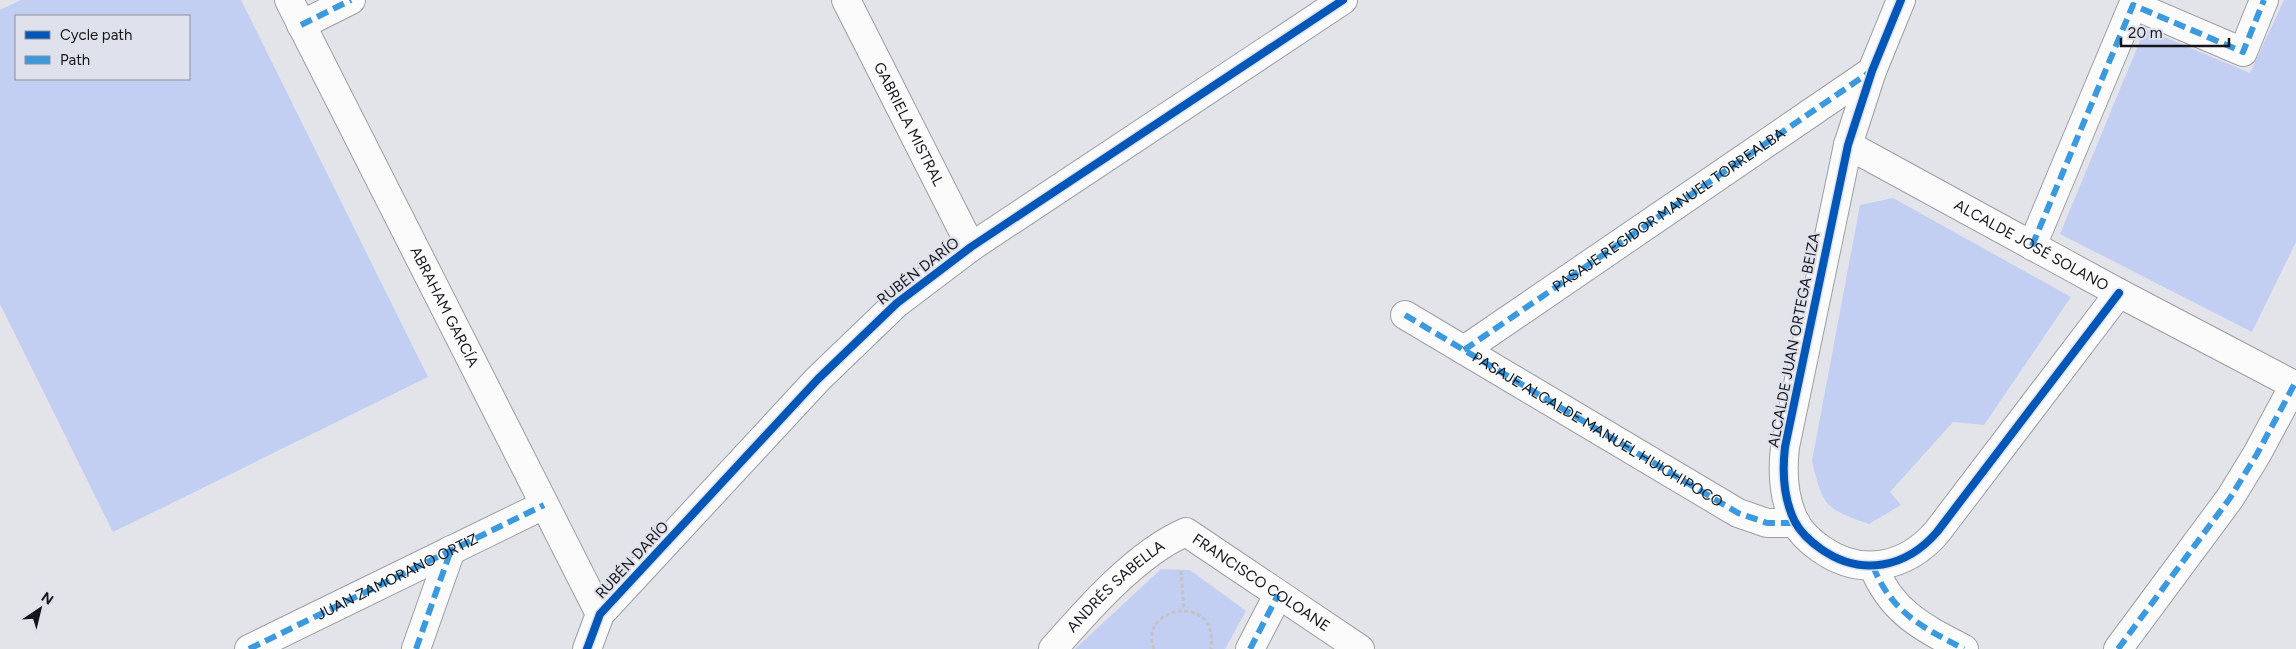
<svg xmlns="http://www.w3.org/2000/svg" width="2296" height="649" font-family="Figtree,sans-serif">
	<style>
		.green { fill: #c3cef3; fill-rule: evenodd }
		.lines { fill: none; stroke-linecap: round; stroke-linejoin: round }
		.minor-casing { stroke: #9d9ea2; stroke-width: 30 }
		.path { stroke: #c3c3c5; stroke-width: 3; stroke-dasharray: 4 2.5; stroke-linecap: butt }
		.minor { stroke: #fbfbfc; stroke-width: 28 }
		.quiet { stroke: #3b9adf; stroke-width: 6; stroke-dasharray: 12 6; stroke-linecap: butt }
		.cycleway-casing { stroke: #dfe2ed; stroke-width: 11 }
		.cycleway { stroke: #0057b8; stroke-width: 8 }
		.labels { text-anchor: middle; stroke-width: 4.5; stroke-linejoin: round; paint-order: stroke }
		.street-label { font-size: 15px; fill: #141518; stroke: #dfe2ed }
	</style>
	<rect width="100%" height="100%" fill="#e2e4ea"/>
	<!-- green -->
	<g class="green">
		<path d="M21,0h220l187,377 -315,155 -113,-228v-294zM16,16h173v63h-173z"/>
		<path d="M2284,0h12v242l-44,90 -192,-98 85,-205 105,44z"/>
		<path d="M1893,198l178,99 -87,128 -31,-3 -63,70 11,13 -32,19c-44,-15 -46,-18 -57,-63l48,-256z"/>
		<path d="M1161,569l29,1 56,41 -21,38h-150z"/>
	</g>
	<g class="lines">
		<defs>
			<g id="minor">
				<path id="s1" d="M289,0l311,614"/>
				<path id="s2" d="M846,0l125,247"/>
				<path d="M1901,0l-29,71 -24,74 -63,302c-3,26 -2,51 10,75 6,11 16,20 26,27 40,28 85,19 116,-17l182,-239"/>
				<path d="M301,25l50,-25"/>
				<path id="s3" d="M1848,145l271,148 177,93"/>
				<path d="M2032,246l101,-241 110,47 21,-52"/>
				<path d="M1405,315l333,198 29,10h29"/>
				<path id="s4" d="M1464,350l408,-279"/>
				<path d="M1873,566c18,46 49,61 91,83"/>
				<path d="M249,649l295,-144"/>
				<path d="M416,649l35,-99"/>
				<path d="M587,649l13,-35 218,-235 79,-76 74,-56 372,-247"/>
				<path id="s5" d="M1053,649c35,-40 84,-96 133,-117l174,117"/>
				<path d="M1250,649l28,-54"/>
				<path d="M2118,649l112,-151 27,-44 37,-69"/>
			</g>
		</defs>
		<!-- minor casing -->
		<use href="#minor" class="minor-casing"/>
		<!-- path -->
		<g class="path">
			<path d="M1181,571l3,39"/>
			<path d="M1154,649c-17,-43 66,-58 57,0"/>
		</g>
		<!-- minor -->
		<use href="#minor" class="minor"/>
		<!-- quiet -->
		<g class="quiet">
			<path d="M301,25l50,-25"/>
			<path d="M2032,246l101,-241 110,47 21,-52"/>
			<path id="s6" d="M1405,315l333,198 29,10h29"/>
			<path d="M1464,350l406,-278"/>
			<path d="M1873,566c18,46 49,61 91,83"/>
			<path id="s7" d="M249,649l295,-144"/>
			<path d="M416,649l35,-99"/>
			<path d="M1250,649l28,-54"/>
			<path d="M2118,649l112,-151 27,-44 37,-69"/>
		</g>
		<defs>
			<g id="cycleway">
				<path d="M1901,0l-29,71 -24,74 -63,302c-3,26 -2,51 10,75 6,11 16,20 26,27 40,28 85,19 116,-17l182,-239"/>
				<path d="M587,649l13,-35 218,-235 79,-76 74,-56 372,-247"/>
			</g>
		</defs>
		<!-- cycleway casing -->
		<use href="#cycleway" class="cycleway-casing"/>
		<!-- cycleway -->
		<use href="#cycleway" class="cycleway"/>
	</g>
	<g class="labels">
		<!-- street labels -->
		<g class="street-label">
			<text dy="5" stroke="none"><textPath href="#s2" startOffset="139">GABRIELA MISTRAL</textPath></text>
			<text dy="5" stroke="none"><textPath href="#s4" startOffset="248">PASAJE REGIDOR MANUEL TORREALBA</textPath></text>
			<text dy="5" stroke="none"><textPath href="#s3" startOffset="209">ALCALDE JOSÉ SOLANO</textPath></text>
			<text transform="translate(918 271) rotate(-38)" y="5">RUBÉN DARÍO</text>
			<text dy="5" stroke="none"><textPath href="#s1" startOffset="344">ABRAHAM GARCÍA</textPath></text>
			<text transform="translate(1794 340) rotate(-79)" y="5">ALCALDE JUAN ORTEGA BEIZA</text>
			<text dy="5" stroke="none"><textPath href="#s6" startOffset="224">PASAJE ALCALDE MANUEL HUICHIPOCO</textPath></text>
			<text transform="translate(632 560) rotate(-47)" y="5">RUBÉN DARÍO</text>
			<text dy="5" stroke="none"><textPath href="#s7" startOffset="165">JUAN ZAMORANO ORTIZ</textPath></text>
			<text dy="5" stroke="none"><textPath href="#s5" startOffset="269">FRANCISCO COLOANE</textPath></text>
			<text dy="5" stroke="none"><textPath href="#s5" startOffset="89">ANDRÉS SABELLA</textPath></text>
		</g>
	</g>
	<!-- legend -->
	<rect x="15" y="15" width="175" height="65" fill="#dfe2ed" stroke="#8e9098"/>
	<rect x="25" y="31" width="25" height="8" fill="#0057b8" stroke="#8e9098"/>
	<text x="60" y="40" font-size="15" fill="#141518">Cycle path</text>
	<rect x="25" y="56" width="25" height="8" fill="#3b9adf" stroke="#8e9098"/>
	<text x="60" y="65" font-size="15" fill="#141518">Path</text>
	<!-- north arrow -->
	<g transform="translate(40 609) rotate(35)" stroke="#dfe2ed" stroke-width="4" paint-order="stroke">
	<path d="M0-4L9 19L0 12L-9 19Z" fill="#141518"/>
	<text y="-8" font-size="14" font-weight="bold" text-anchor="middle" fill="#141518">N</text>
	</g>
	<!-- scale -->
	<path d="M2121 38v8h108v-8" fill="none" stroke="#141518" stroke-width="2.5"/>
	<text x="2128" y="38" font-size="15" fill="#141518" stroke="#dfe2ed" stroke-width="4" paint-order="stroke">20 m</text>
</svg>
